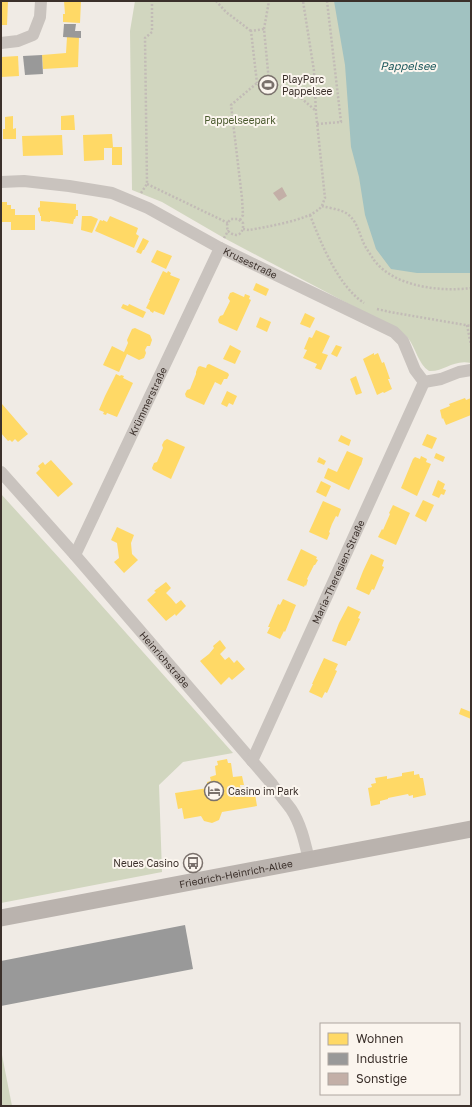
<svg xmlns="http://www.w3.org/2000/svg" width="472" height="1107" font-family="'Golos Text',sans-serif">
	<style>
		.green { fill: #d1d6bf }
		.water { fill: #a1c2c1 }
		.homes { fill: #ffd966 }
		.industry { fill: #999 }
		.building { fill: #c3afa7 }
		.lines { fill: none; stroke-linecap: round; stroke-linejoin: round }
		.path { stroke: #c2bbb6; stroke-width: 2.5; stroke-dasharray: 2 2; stroke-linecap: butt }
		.street { stroke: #c9c3be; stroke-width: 12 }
		.secondary { stroke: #bab3ae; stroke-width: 17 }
		.labels { text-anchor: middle; stroke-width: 4; stroke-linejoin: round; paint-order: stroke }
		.poi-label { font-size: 10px; fill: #3b302b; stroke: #fbf5ee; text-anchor: start }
		.park-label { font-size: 10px; fill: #4a5a2e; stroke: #fbf5ee }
		.street-label { font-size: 10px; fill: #3b302b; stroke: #fbf5ee }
		.water-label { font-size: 11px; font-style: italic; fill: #1f5a5e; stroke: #fbf5ee }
	</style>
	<rect width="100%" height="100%" fill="#f0ebe5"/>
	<!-- green -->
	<g class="green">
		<path d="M135,1h336v362c-18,-4 -27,9 -42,8 -11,-7 -13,-23 -21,-33 -2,-3 -7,-6 -10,-8l-174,-92 -62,-36 -30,-12 -2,-159z"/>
		<path d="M1,494l60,66 172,193 -50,9 -24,23 3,87 -161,31z"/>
		<path d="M1,1050l11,56h-11z"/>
	</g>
	<!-- water -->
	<path class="water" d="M334,1h137v272h-54l-26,-4 -15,-20 -11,-34 -6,-38 -8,-30 -6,-82z"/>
	<!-- homes -->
	<g class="homes">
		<path d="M1,1h7l-1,24h-6z"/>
		<path d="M64,1h17l-1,22 -17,-1v-8h2z"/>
		<path d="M67,37h12l-1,30 -35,2 -1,-14 24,-2z"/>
		<path d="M18,56l1,20 -18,1v-20z"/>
		<path d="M74,115l1,15h-14v-14z"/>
		<path d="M13,116v13l3,-1v11h-13v-10h2v-12z"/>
		<path d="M112,134l1,13h9v18h-10v-17h-8v12l-20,1 -1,-26z"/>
		<path d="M62,135l1,20 -40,1 -1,-20z"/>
		<path d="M40,201l36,3v6h2v6h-2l-1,3h-1l-1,5 -23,-3v1l-9,-1v-5h-1v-2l-2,-4v-2l2,-1z"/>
		<path d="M1,202h6v3h4v4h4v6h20v15h-24v-8h-10z"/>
		<path d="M82,216h9l7,3 -6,14 -11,-3z"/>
		<path d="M110,216l28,12 -2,6 3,2 -5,12 -39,-17 5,-11 3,1v-1l4,2z"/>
		<path d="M143,238l6,3 -5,9h-1l-2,4 -5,-2z"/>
		<path d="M157,250l15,6 -6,13 -15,-7z"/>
		<path d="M163,271l4,2 1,-2 3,2 -1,2 10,4 -16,36 -10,-4 -1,2 -3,-2v-1l-4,-2 4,-8h-1z"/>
		<path d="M256,283l13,6 -3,7 -13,-6z"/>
		<path d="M233,292l11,5 1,-3 5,2 -1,3 2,1 -14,31 -18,-8 -1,-3 2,-4 3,-1 7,-14 -2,-3 2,-5z"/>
		<path d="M123,304l5,2 1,-2 17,8 -3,6 -22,-10z"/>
		<path d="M305,313l10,5 -5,10 -10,-4z"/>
		<path d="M260,317l11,5 -4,10 -11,-5z"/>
		<path d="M135,328l15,7 2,5 -2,6h-3l-2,4 1,3 -2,5 -5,2 -12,-6 -8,18 -16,-7 9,-19 12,6 4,-9 -1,-3 5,-11z"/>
		<path d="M316,330l14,6 -8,17 6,2 -7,15 -6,-2 2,-4 -14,-6 4,-8 -3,-1 5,-12 3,1z"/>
		<path d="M230,345l11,6 -6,13 -12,-5z"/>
		<path d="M336,345l6,2 -5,10 -6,-3z"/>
		<path d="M374,353v2l4,-2 4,10 2,-1 6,17h-2l4,10 -8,4 -1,-1 -6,3 -14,-36z"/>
		<path d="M209,364l19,9 1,2 -2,4h-3l-3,6 -6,-3 -11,23 -18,-8 -1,-3 2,-4 3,-1 6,-15v-2l2,-5 2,-1 6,2 1,-3z"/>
		<path d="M116,374l4,2 1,-1 3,1 -1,2 10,5 -16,34 -10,-4 -1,2 -3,-1 1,-2 -5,-2 6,-14z"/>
		<path d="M356,376l6,17 -6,2 -6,-16z"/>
		<path d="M227,391l10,5 -4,9 -4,-2 -2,4 -6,-3z"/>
		<path d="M465,398l1,2 5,-2v17l-25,10 -3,-7 -1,1 -2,-9 10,-4 -1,-2z"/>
		<path d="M2,404l26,30 -10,8 -3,-3 -3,3 -2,-2 -2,1 -7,-8v-28z"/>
		<path d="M427,434l10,4 -5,11 -10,-4z"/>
		<path d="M341,435l10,5 -2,6 -11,-5z"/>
		<path d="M167,439l18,8 -14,32 -18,-9 -1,-2 2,-5 3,-1 6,-14 -1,-3 2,-4z"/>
		<path d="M347,451l16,7 -2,7 -1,1 -10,22 -1,2 -25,-12 4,-10 9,4z"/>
		<path d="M436,453l9,4 -2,5 -9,-4z"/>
		<path d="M421,456l6,3 -1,3 5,2 -14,32 -16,-8 12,-29 2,-2 5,2z"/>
		<path d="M319,457l7,4 -2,4 -7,-3z"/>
		<path d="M51,460l22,24 -15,13 -22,-24 4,-4 -2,-3 5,-4 2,3z"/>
		<path d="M438,480l7,4 -2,5 3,1 -2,5 -3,-1 -2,4 -7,-3z"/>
		<path d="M321,481l10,5 -5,11 -10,-5z"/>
		<path d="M423,500l11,5 -8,17 -11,-6z"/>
		<path d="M323,501l18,8 -3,8 -2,-1 -4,8 -3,8 1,1 -3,7 -18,-8z"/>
		<path d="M393,505l17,8 -14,32 -18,-8 4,-8 1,1 7,-16 -1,-1z"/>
		<path d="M117,527l17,8 -3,8 1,11 6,6 -14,13 -10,-11 5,-4 -1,-8 -1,-7 -6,-3z"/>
		<path d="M301,549l16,8 -1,2 2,1 -3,5h-1l-7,14 1,1 -2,6 -1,-1 -1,2 -17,-7z"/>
		<path d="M371,554l13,6 -2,6 2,1 -5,11 -5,12 -2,-1 -3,6 -13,-6 7,-18z"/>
		<path d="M166,582l5,6 -5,5 5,5 5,6 5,-4 5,6 -10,10 -1,-2 -9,7 -19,-21 9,-8 -2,-1z"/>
		<path d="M283,599l13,6 -11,27 -1,-1 -4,8 -13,-6 3,-6h-2l10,-23 2,1z"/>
		<path d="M348,606l13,6 -3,6 2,1 -10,22h-2l-2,5 -14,-5 7,-18z"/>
		<path d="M220,640l6,8 -6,6 5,6 4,-3 5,6 3,-3 8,9 -13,11 -3,-3 -8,8 -21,-24 9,-7 5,-6 -1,-2z"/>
		<path d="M324,658l14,6 -3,6 2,1 -10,22 -2,-1 -3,6 -13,-6 4,-8h-1z"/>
		<path d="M461,708l10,4v7l-12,-5z"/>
		<path d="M227,759l1,4h3l2,14 9,-1 2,9h-4l1,8 6,-1 1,3 7,-1 2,12 -35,6 -3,8 -7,3 -8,-2 -3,-5 -17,3 -2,-11 -4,1 -3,-16 33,-5 -1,-6 4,-1 -1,-4 6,-2 -1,-9 3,-1 -1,-4z"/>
		<path d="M414,771v4l5,-1 1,4h3l3,17 -13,3v-3l-4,1 -1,-2 -20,4v1l-8,2v3l-9,2 -3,-18 4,-1 -1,-3 5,-1 -1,-5 12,-2v3l15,-3v-3z"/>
	</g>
	<!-- industry -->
	<g class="industry">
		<path d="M64,24h12l-1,7h6v7l-18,-1z"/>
		<path d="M42,55l1,19 -18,1 -2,-19z"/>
		<path d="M185,925l8,44 -192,37v-45z"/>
	</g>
	<!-- building -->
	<path class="building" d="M282,187l5,9 -8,5 -6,-8z"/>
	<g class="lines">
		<!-- path -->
		<g class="path">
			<path d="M216,1l10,11 25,19"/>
			<path d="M264,29l5,-28"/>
			<path d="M269,82l18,7 14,9 14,12"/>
			<path d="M317,124l24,-2 -14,-121"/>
			<path d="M147,184l81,39"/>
			<path d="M141,193l6,-9 -2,-146 7,-6v-31"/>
			<path d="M322,206c7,2 17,3 24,7 11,7 13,20 18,31 3,6 7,11 10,16 20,27 67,32 97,28"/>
			<path d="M310,215c11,28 28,71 54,88"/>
			<path d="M240,220l3,-5 -1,-17 -11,-93 26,-22 12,-1 -5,-53 -13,2 6,52"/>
			<path d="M243,229l6,1c17,-3 59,-10 70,-21 4,-3 4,-7 6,-11l-9,-85 -2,-42 -11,-70"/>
			<path d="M224,238l4,-7c9,8 16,3 15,-8l-5,-4h-7c-4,4 -5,6 -3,12"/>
			<path d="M377,309l13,3 81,14"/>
			<path d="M467,325l4,20"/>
		</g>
		<!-- street -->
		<g class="street">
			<path d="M1,43l17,-2 15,-6 7,-18 1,-16"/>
			<path id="s1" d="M1,182l23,-1 45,5 43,7 36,15 72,40 174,84 9,9 12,29 9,12 17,-3 18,-7 12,-2"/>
			<path id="s2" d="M1,472l74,83 197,229c6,9 13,17 19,25 10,15 14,34 18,51"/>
			<path id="s3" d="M75,555l145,-307"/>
			<path id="s4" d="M252,761l172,-379"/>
		</g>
		<!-- secondary -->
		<path class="secondary" id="s5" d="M1,918l470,-89"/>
	</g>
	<!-- icons -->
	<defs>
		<symbol id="stadium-ring" viewBox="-11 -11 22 22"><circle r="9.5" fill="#fbf5ee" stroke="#7a716c" stroke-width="1.5"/><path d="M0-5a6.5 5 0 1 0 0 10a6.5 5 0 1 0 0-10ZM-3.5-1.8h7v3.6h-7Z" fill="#7a716c"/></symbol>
		<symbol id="hotel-ring" viewBox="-11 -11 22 22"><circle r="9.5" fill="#fbf5ee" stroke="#7a716c" stroke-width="1.5"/><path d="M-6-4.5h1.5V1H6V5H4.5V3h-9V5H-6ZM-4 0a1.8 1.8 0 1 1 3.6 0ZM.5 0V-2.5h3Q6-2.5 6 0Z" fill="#7a716c"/></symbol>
		<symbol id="bus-ring" viewBox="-11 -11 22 22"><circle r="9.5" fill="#fbf5ee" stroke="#7a716c" stroke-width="1.5"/><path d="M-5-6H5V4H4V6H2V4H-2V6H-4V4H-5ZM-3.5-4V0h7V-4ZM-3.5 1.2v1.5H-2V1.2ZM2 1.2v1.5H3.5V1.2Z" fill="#7a716c"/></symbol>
	</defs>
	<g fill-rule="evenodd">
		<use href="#stadium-ring" x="257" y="74" width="22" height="22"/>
		<use href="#hotel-ring" x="203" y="780" width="22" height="22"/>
		<use href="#bus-ring" x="182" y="852" width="22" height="22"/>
	</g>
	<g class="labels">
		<!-- poi labels -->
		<g class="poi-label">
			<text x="282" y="83">PlayParc<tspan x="282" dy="12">Pappelsee</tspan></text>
			<text x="228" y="795">Casino im Park</text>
			<text x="179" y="867" text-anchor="end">Neues Casino</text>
		</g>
		<!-- park labels -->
		<g class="park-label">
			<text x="240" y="124">Pappelseepark</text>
		</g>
		<!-- street labels -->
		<g class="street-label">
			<text dy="4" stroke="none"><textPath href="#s1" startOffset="267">Krusestraße</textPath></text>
			<text dy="4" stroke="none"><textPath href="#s3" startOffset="170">Krümmerstraße</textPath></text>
			<text dy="4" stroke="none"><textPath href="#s4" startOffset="208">Maria-Theresien-Straße</textPath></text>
			<text dy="4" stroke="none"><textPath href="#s2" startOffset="249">Heinrichstraße</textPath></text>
			<text dy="4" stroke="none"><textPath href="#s5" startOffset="239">Friedrich-Heinrich-Allee</textPath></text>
		</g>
		<!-- water labels -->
		<g class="water-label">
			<text x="408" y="70">Pappelsee</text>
		</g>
	</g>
	<!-- border -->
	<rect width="472" height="1107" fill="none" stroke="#3b302b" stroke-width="4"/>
	<!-- legend -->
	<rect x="320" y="1023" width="140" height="72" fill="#fbf5ee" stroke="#aea6a0"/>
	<rect x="328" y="1033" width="20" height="12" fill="#ffd966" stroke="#aea6a0"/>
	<text x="356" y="1043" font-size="12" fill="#3b302b">Wohnen</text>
	<rect x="328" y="1053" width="20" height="12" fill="#999999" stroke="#aea6a0"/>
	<text x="356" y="1063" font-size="12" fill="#3b302b">Industrie</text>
	<rect x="328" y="1073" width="20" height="12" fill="#c3afa7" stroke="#aea6a0"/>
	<text x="356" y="1083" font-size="12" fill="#3b302b">Sonstige</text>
</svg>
